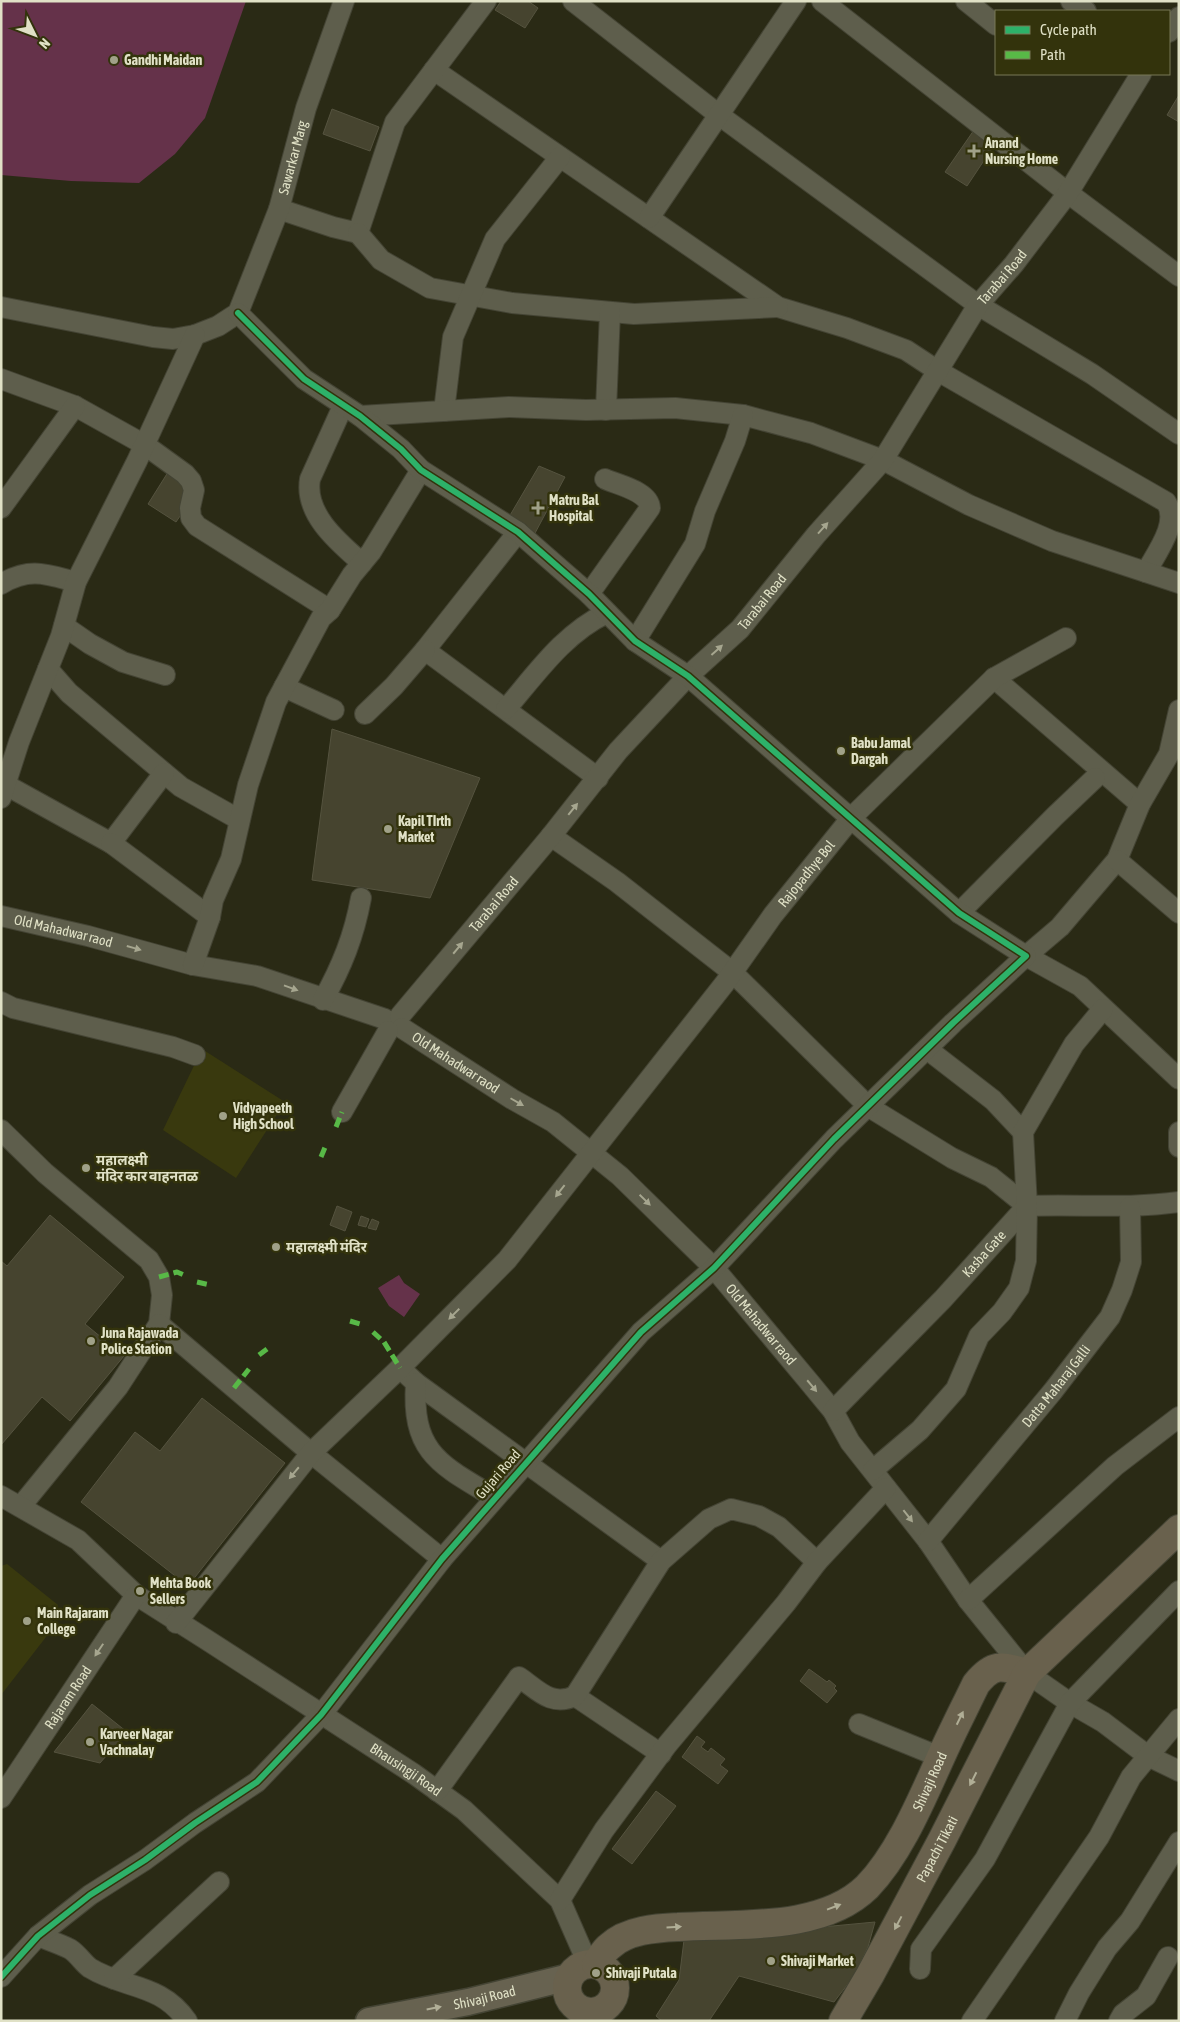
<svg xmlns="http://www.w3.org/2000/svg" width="1180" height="2022" font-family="'Asap Condensed','Noto Sans Devanagari',sans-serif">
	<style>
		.built { fill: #39390e }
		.green { fill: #65324a }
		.building { fill: #46442f; stroke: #55533f }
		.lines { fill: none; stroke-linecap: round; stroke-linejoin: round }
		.minor-casing { stroke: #444434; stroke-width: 22 }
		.major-casing { stroke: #444434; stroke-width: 29 }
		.highway-casing { stroke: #444434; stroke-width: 30 }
		.minor { stroke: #5e5e4c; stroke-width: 20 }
		.major { stroke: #676250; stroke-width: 26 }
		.highway { stroke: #69614d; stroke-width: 28 }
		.quiet { stroke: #58b947; stroke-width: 5; stroke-dasharray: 10 5; stroke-linecap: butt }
		.cycleway-casing { stroke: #33330c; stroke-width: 9 }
		.cycleway { stroke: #2db169; stroke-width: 6 }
		.oneway { fill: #a6a68f }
		.oneway2 { fill: #b0ae96 }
		.oneway3 { fill: #b0ae97 }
		.poi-dot { fill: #a0a188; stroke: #33330c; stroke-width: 2 }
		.labels { text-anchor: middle; stroke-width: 5; stroke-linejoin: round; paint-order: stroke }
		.poi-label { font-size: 14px; font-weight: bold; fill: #e0e1c6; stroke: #33330c; text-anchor: start }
		.street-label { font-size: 14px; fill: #e0e1c6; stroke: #33330c }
	</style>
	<rect width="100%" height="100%" fill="#2a2a15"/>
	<!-- built -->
	<g class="built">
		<path d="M202,1049l83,53 -49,76 -73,-48z"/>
		<path d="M7,1564l51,41 -12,32 -45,58v-129z"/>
	</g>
	<!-- green -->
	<g class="green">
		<path d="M1,1h245l-41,117 -30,36 -36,29 -68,-2 -70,-6z"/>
		<path d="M399,1275l5,8 16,11 -16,23 -15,-11 -11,-18z"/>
	</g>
	<!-- building -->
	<g class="building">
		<path d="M501,1h27l10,7 -13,20 -30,-18z"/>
		<path d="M1179,95v27l-12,-7z"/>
		<path d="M332,109l47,18 -9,24 -47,-17z"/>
		<path d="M974,130l21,14 -28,42 -22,-14z"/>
		<path d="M539,466l26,11 -31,58 -25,-18z"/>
		<path d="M170,469l15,21 -2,1 7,4 -1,8 -13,19 -28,-18z"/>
		<path d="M332,729l148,49 -50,120 -118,-18z"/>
		<path d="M337,1206l15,6 -7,19 -15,-6z"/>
		<path d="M50,1215l74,62 -39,47 39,32 -54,65 -28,-24 -41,48v-184l6,5z"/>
		<path d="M361,1216l8,3 -3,8 -8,-2z"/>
		<path d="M372,1219l7,3 -3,8 -8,-2z"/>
		<path d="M202,1398l83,65 -97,123 -107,-84 54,-70 25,19z"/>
		<path d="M809,1669l18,13 2,-2 7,6 -2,2 3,3 -10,12 -27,-22z"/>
		<path d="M92,1704l35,28 -27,31 -46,-11z"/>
		<path d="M697,1736l8,6 -4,5 7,5 3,-4 14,11 -5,6 8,6 -10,13 -36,-27z"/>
		<path d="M656,1791l20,15 -44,58 -20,-15z"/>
		<path d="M875,1922l-7,25 -14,29 -20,26 -95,-26 -30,45h-47l-6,-5 23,-36 5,-40z"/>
	</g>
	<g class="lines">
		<defs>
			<g id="minor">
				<path d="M573,1l146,114 259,190 114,69 87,60"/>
				<path d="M822,1l246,192 111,83"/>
				<path d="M966,1l30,24"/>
				<path d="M1071,1l15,10"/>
				<path d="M1169,32l10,-15"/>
				<path d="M434,70l344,237 69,21 59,22 32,21 228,131c14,20 -9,50 -20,70"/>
				<path d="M279,209l54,18 25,6 37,-111 91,-121"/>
				<path d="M649,218l147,-217"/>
				<path d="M358,233l23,27 49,28 82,15 122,11 144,-7"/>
				<path id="s1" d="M1,307l152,30 20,2 22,-4 23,-9 20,-13 41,-104 27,-101 38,-107"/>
				<path d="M1,379l74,27 70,39 40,29 6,7 3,9 -4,18 1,10 6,8 133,84"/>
				<path d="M343,406l-33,73c-6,35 28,63 52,84"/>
				<path d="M606,410l4,-98"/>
				<path d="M444,411l9,-74 42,-98 65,-82"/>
				<path d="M360,416l149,-9 77,3 89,-2 68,7 68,18 72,27 86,45 83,36 127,42"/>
				<path d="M1,508l74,-102"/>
				<path d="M518,532l-93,118 173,128"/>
				<path d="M1,584c29,-17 45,-10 75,-2"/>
				<path d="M589,594l61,-86c-1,-17 -32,-23 -45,-29"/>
				<path d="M64,626l26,18 33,18 42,13"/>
				<path d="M635,641l60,-97 10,-33 30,-70 8,-26"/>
				<path d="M48,669l21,24 112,94 57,32"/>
				<path d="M994,678l146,126"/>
				<path d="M284,687l50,23"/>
				<path d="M506,709c30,-35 58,-76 101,-96"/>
				<path d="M1179,710l-10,44 -29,50 -23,56 -57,67 -34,29 54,30 99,93"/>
				<path d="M365,714l29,-28 31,-36"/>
				<path d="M6,785l105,58 53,-70"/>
				<path d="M1,798l18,-56 42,-106 15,-54 61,-121 58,-126"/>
				<path d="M551,836l66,46 115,90 137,135 83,51 39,19 36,29"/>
				<path d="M111,843l99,74"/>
				<path d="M1117,860l62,53"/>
				<path d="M959,913l96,-97 40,-38"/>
				<path id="s2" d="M1,916l87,20 105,29 64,11 128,43"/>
				<path d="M193,965l17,-48 3,-17 18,-41 17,-74 28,-83 45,-84 9,-8 22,-35 19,-23 50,-82"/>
				<path d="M323,1000c19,-34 31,-64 38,-102"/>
				<path d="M1,1002l12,6 160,39 22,8"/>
				<path id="s3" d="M400,1016l151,-180 67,-85 70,-75 52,-47 76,-94 67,-75 95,-155 36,-41 54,-71 73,-119"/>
				<path id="s4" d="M402,1028l110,71 41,23 67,54 94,92 96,115 23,28 17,31 78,99 40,59 59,73 43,30 33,19 45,34 31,15"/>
				<path d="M927,1049l66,51 30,32"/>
				<path d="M342,1112l46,-81"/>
				<path d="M1,1130l44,43 104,87 10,17 3,18 -3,29 -41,63 -97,119"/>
				<path d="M1179,1132v15"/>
				<path d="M159,1324l152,129 131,106"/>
				<path d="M400,1368l16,15 245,178"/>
				<path d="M416,1383c-5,70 25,82 78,114"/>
				<path id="s5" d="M833,1411l110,-112 84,-93c51,-2 101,3 152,-4"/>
				<path d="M873,1470l47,-40 36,-41 23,-53 23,-24 17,-24 7,-27 1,-55 -4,-74 51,-88 29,-35"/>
				<path id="s6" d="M1,1496l77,44 58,55 71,45 207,134 50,36 96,90 28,64"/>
				<path id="s7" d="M928,1541l125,-150 57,-74 12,-27 9,-28 -1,-55"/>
				<path d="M968,1600l147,-134 64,-49"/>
				<path id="s8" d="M176,1623l135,-170 89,-85 107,-108 218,-277 48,-68 79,-98 142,-139 72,-40"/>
				<path d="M575,1696l86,58"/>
				<path d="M859,1724l81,33"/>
				<path d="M437,1791l82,-114c19,13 32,30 56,19l86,-135 48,-42 22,-10 28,7 20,11 38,35"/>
				<path id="s9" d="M1,1798l135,-203"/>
				<path d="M560,1900l44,-70 63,-85 119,-142 31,-41 69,-74"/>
				<path d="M38,1936c10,4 22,8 32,13 8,5 13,14 20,19 34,21 71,15 97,53"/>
				<path d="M920,1969l1,-20 64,-90 85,-156 109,-112"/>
				<path d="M1,1977l37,-41 52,-41 55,-35 50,-37 62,-41 64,-67 121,-156 199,-227 73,-64 120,-129 119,-116 73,-67 -67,-43 -271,-237 -53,-35 -46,-47 -71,-62 -97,-62 -20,-21 -41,-33 -56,-37 -66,-66"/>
				<path d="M114,1979l105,-97"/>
				<path d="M972,2021l127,-184 32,-60 48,-58"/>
				<path d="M1065,2021l14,-28 28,-45 23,-27 49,-79"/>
				<path d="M1119,2021l4,-7 23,-18 22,-39"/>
			</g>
			<g id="major">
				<path id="s10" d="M369,2021l99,-19 101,-25"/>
			</g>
			<g id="highway">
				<circle cx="591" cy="1988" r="24"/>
				<path id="s11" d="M596,1964c4,-6 8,-14 14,-18 17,-16 46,-18 68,-19 58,-4 143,5 189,-40 32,-33 54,-86 73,-128 11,-25 24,-50 36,-75 18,-22 26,-18 51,-11"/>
				<path id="s12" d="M843,2021l27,-46 72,-135 85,-167 152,-144"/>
			</g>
		</defs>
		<!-- minor casing -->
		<use href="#minor" class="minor-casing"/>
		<!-- major casing -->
		<use href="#major" class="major-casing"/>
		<!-- highway casing -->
		<use href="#highway" class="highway-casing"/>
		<!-- minor -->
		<use href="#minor" class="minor"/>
		<!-- major -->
		<use href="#major" class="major"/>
		<!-- highway -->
		<use href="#highway" class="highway"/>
		<!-- quiet -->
		<g class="quiet">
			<path d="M336,1127l6,-15"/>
			<path d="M321,1157l5,-12"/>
			<path d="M159,1277l18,-5 9,4"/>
			<path d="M197,1282l13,3"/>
			<path d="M350,1321l10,3"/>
			<path d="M373,1332l11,10 16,26"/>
			<path d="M259,1355l8,-6"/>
			<path d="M234,1388l15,-19"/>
		</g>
		<defs>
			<path id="cycleway" d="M1,1977l37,-41 52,-41 55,-35 50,-37 62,-41 64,-67 121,-156 199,-227 73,-64 120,-129 119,-116 73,-67 -67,-43 -271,-237 -53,-35 -46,-47 -71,-62 -97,-62 -20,-21 -41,-33 -56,-37 -66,-66"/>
		</defs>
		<!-- cycleway casing -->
		<use href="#cycleway" class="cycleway-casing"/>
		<!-- cycleway -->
		<use href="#cycleway" class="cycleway"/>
	</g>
	<!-- one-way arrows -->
	<defs><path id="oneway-solid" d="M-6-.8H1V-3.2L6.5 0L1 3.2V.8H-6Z" transform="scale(1.25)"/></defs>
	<g class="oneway">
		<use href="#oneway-solid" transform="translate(823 528) rotate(-48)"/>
		<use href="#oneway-solid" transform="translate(717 650) rotate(-42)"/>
		<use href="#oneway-solid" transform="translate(573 809) rotate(-51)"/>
		<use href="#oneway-solid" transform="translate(134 948) rotate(16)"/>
		<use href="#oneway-solid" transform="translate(458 948) rotate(-50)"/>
		<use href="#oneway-solid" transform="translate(291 988) rotate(20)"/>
		<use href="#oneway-solid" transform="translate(517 1102) rotate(30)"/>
		<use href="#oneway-solid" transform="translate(560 1191) rotate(128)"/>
		<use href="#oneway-solid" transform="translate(645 1200) rotate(44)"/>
		<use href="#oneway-solid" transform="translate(454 1314) rotate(135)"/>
		<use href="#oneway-solid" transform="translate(812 1386) rotate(50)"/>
		<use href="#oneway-solid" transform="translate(294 1473) rotate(130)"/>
		<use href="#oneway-solid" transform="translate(908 1516) rotate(52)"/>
		<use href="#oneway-solid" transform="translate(99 1650) rotate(124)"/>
	</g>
	<g class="oneway2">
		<use href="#oneway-solid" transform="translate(960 1718) rotate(-64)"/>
		<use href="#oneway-solid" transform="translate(973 1779) rotate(117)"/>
		<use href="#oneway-solid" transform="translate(834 1907) rotate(-21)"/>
		<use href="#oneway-solid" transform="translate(898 1923) rotate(118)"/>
		<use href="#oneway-solid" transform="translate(674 1927) rotate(-4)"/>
	</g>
	<use class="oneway3" href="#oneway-solid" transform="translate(434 2008) rotate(-11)"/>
	<!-- markers -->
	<g class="poi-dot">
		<circle cx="114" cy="60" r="5"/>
		<path d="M971.5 143.5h5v5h5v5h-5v5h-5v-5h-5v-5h5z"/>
		<path d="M535.5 500.5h5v5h5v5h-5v5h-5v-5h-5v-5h5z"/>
		<circle cx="841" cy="751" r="5"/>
		<circle cx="388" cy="829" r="5"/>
		<circle cx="223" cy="1116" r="5"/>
		<circle cx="86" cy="1168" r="5"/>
		<circle cx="276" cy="1247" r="5"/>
		<circle cx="91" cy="1341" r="5"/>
		<circle cx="140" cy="1591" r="5"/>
		<circle cx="27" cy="1621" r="5"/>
		<circle cx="90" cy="1742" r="5"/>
		<circle cx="771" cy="1961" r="5"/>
		<circle cx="596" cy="1973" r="5"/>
	</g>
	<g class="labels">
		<!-- poi labels -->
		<g class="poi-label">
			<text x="124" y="65">Gandhi Maidan</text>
			<text x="985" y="148">Anand<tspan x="985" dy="16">Nursing Home</tspan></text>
			<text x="549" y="505">Matru Bal<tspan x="549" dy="16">Hospital</tspan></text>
			<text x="851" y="748">Babu Jamal<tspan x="851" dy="16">Dargah</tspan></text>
			<text x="398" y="826">Kapil TIrth<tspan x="398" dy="16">Market</tspan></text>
			<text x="233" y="1113">Vidyapeeth<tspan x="233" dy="16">High School</tspan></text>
			<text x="96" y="1165">महालक्ष्मी<tspan x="96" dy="16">मंदिर कार वाहनतळ</tspan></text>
			<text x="286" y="1252">महालक्ष्मी मंदिर</text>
			<text x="101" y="1338">Juna Rajawada<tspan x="101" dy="16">Police Station</tspan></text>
			<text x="150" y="1588">Mehta Book<tspan x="150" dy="16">Sellers</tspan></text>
			<text x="37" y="1618">Main Rajaram<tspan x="37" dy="16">College</tspan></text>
			<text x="100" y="1739">Karveer Nagar<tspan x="100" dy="16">Vachnalay</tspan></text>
			<text x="781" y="1966">Shivaji Market</text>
			<text x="606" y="1978">Shivaji Putala</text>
		</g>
		<!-- street labels -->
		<g class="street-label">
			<text dy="5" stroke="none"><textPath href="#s1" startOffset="411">Sawarkar Marg</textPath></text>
			<text dy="5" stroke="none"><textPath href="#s3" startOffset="956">Tarabai Road</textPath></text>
			<text dy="5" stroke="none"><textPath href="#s3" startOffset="551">Tarabai Road</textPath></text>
			<text dy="5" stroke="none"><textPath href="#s8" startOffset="981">Rajopadhye Bol</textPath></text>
			<text dy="5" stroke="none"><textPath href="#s3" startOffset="146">Tarabai Road</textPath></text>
			<text dy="5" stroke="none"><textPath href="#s2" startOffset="64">Old Mahadwar raod</textPath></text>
			<text dy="5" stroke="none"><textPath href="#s4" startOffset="64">Old Mahadwar raod</textPath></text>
			<text dy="5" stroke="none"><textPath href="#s5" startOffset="218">Kasba Gate</textPath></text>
			<text dy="5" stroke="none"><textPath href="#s4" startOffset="469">Old Mahadwar raod</textPath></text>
			<text dy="5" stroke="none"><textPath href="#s7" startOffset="201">Datta Maharaj Galli</textPath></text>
			<text transform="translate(498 1474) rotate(-49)" y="5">Gujari Road</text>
			<text dy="5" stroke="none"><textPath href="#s9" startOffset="121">Rajaram Road</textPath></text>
			<text dy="5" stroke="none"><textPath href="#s6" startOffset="490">Bhausingji Road</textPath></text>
			<text dy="5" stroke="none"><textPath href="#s11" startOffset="416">Shivaji Road</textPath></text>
			<text dy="5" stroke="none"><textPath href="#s12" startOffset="196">Papachi Tikati</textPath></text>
			<text dy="5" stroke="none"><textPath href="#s10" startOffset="118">Shivaji Road</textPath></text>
		</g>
	</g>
	<!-- border -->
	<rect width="1180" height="2022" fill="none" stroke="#e0e1c6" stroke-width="5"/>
	<!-- legend -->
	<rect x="995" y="10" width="175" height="65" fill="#33330c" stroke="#787956"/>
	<rect x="1005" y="26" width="25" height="8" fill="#2db169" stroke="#787956"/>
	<text x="1040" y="35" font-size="15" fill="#e0e1c6">Cycle path</text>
	<rect x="1005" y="51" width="25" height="8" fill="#58b947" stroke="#787956"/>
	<text x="1040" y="60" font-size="15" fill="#e0e1c6">Path</text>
	<!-- north arrow -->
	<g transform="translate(35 35) rotate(132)" stroke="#33330c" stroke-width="4" paint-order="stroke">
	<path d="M0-4L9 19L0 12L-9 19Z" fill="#e0e1c6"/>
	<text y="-8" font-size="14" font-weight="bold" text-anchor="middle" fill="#e0e1c6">N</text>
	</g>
</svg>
